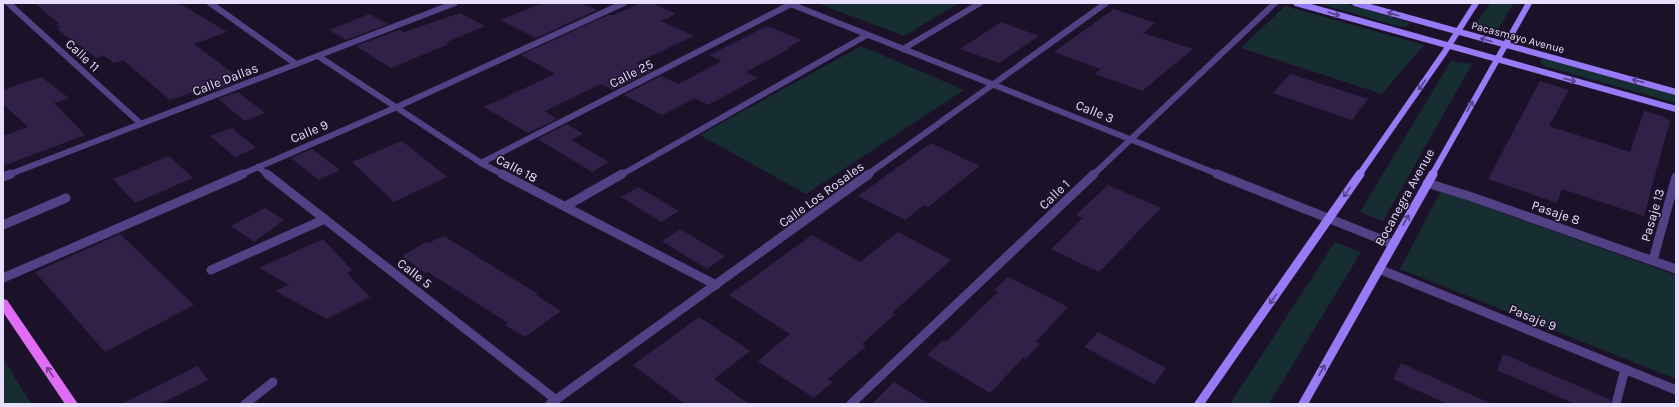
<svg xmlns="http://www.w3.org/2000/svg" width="1679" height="407" font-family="Karla,sans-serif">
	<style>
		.green { fill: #162d32 }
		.building { fill: #312048 }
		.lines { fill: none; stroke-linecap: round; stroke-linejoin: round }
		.lane { stroke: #524184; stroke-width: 9 }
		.street-far1 { stroke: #524184; stroke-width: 6 }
		.street { stroke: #524184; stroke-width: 9 }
		.secondary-far1 { stroke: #997af6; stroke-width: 6 }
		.secondary { stroke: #997af6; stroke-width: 9 }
		.primary { fill: #e06cf5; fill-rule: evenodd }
		.oneway { stroke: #544185 }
		.oneway2 { stroke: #743a85 }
		.labels { text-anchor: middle; stroke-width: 3; stroke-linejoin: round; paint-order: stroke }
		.far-street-label { font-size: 11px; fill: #e7ddfd; stroke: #1b1229 }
		.street-label { font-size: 13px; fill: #e7ddfd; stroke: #1b1229 }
	</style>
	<rect width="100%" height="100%" fill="#1b1229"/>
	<!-- green -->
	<g class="green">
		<path d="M817,3h142l-55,33z"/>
		<path d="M1317,3h27l67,20 -6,4 -7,-1z"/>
		<path d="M1491,3h23l-16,26 -12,-1 -10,-5z"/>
		<path d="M1285,6l139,39 -42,49 -141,-46z"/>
		<path d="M861,46l103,44 -158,104 -106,-59z"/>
		<path d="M1542,59h3l131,35v9l-132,-37 -4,-3z"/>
		<path d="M1451,61l21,3 -89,157 -23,-9z"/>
		<path d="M1441,191l235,84v104l-276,-110z"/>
		<path d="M1335,242l26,10 -92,152h-39z"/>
		<path d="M3,358l28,46h-28z"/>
	</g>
	<!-- building -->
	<g class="building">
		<path d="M35,3h144l48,29 -33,12 43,32 -13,5 5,4 -20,7 -5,-4 -34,12 -47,-40 -9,3 -11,-8 -6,3 -40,-29 3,-1 -4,-3 3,-1z"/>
		<path d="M543,3h38l16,7 -61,28 -36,-18z"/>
		<path d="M641,3h11l24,11 -15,7 33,15 -58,27 15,8 -38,19 -12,-6 -56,27 12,8 -29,14 -44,-26 71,-33 -34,-19 87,-40h6z"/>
		<path d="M1114,9l41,14 -12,10 50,16 -51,42 -47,-17 6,-5 -47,-17z"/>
		<path d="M460,13l25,13 -40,17 4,1 -58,24 -35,-22 43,-16 5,2z"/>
		<path d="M369,14l19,10 -42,16 -17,-10z"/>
		<path d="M1001,22l38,14 -40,27 -39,-14z"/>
		<path d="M767,26l35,14 -15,8 2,1 -43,23 12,6 -50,27 -13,-7 -33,17 -38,-20 37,-19 17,8 44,-23 -13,-6z"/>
		<path d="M1290,74l78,25 -16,21 -79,-27z"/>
		<path d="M41,77l28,21 -15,5 31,32 -82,31v-30l25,-9 -25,-23v-14z"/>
		<path d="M1540,81l29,9 -20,36 81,26 14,-41 19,5 7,5 -26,95 -82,-27 -5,14 -69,-24z"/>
		<path d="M238,92l27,21 -20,8 -27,-22z"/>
		<path d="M567,124l16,10 -12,6 38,22 -17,10 -54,-33z"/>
		<path d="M232,128l24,20 -21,9 -25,-21z"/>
		<path d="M402,141l45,36 -53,25 -42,-40z"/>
		<path d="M931,143l49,23 -52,41 -4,-2 -19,15 -47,-24z"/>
		<path d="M312,149l28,21 -21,10 -28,-22z"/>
		<path d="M169,156l24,22 -58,25 -22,-24z"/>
		<path d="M1108,185l53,23 -62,64 -48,-23 32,-31 -7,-3z"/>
		<path d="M638,187l41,24 -18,11 -40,-25z"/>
		<path d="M265,208l19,12 -30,22 -23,-16z"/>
		<path d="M680,229l45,27 -18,13 -45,-28z"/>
		<path d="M898,232l53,28 -59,53 3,1 -33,30 4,2 -38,33 5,3 -19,16 -56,-37 32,-27 -61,-39 83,-60 48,27z"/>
		<path d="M120,234l74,71 -89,47 -70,-80z"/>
		<path d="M444,236l94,58 -2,1 25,16 -36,26 -20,-12 3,-2 -80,-51 -3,1 -23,-17 24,-14 2,1z"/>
		<path d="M323,239l29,31 -5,3 23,24 -43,22 -52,-28 14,-6 -30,-17z"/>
		<path d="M1008,277l60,30 -32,35 4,2 -14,15 -3,-1 -33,35 -63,-38 16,-15 3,2 52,-50 -4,-2z"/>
		<path d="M699,317l51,34 -36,28 35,25h-64l-52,-39z"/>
		<path d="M1098,332l68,36 -12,16 -70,-37z"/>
		<path d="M1503,354l108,46 -1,4h-35l-78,-34z"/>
		<path d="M1401,363l91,41h-45l-54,-25z"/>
		<path d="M198,366l10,14 -48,24h-38z"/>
		<path d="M894,382l35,22h-57z"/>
	</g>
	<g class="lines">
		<!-- lane -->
		<g class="lane">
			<path d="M3,225l63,-27"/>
			<path d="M211,270l114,-51"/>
			<path d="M245,404l28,-22"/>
		</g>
		<!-- street-far1 -->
		<g class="street-far1">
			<path d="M8,3l133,121"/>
			<path d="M210,3l86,61"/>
			<path d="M788,3l432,172"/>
			<path d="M903,49l77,-46"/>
			<path d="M318,56l163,107 23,12"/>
			<path d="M481,163l310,-159"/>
			<path d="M258,167l10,8"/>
			<path d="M8,175l447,-172"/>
			<path d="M240,175l157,-68 227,-104"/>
			<path d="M621,175l246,-140"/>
			<path d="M867,175l239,-172"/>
			<path d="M1093,175l182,-172"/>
		</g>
		<!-- street -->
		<g class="street">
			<path d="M267,174l288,225"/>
			<path d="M502,174l214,111"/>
			<path d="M1217,174l176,70"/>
			<path d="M3,177l8,-3"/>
			<path d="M1427,183l42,13 207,73"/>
			<path d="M566,206l56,-32"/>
			<path d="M1653,260l23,-83"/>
			<path d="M1379,269l297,121"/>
			<path d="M3,278l240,-104"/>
			<path d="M550,404l319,-230"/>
			<path d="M851,404l243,-230"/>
			<path d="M1616,404l9,-35"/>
		</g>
		<!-- secondary-far1 -->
		<g class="secondary-far1">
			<path d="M1296,3l380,106"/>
			<path d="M1355,3l321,89"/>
			<path d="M1359,175l85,-122 32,-50"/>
			<path d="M1432,175l97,-172"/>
		</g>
		<!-- secondary -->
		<g class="secondary">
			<path d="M1199,404l161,-230"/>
			<path d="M1303,404l130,-230"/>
		</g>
		<!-- primary -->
		<path class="primary" d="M3,299l4,1 71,104h-13l-62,-92z"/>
	</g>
	<!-- one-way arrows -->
	<defs><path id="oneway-shaft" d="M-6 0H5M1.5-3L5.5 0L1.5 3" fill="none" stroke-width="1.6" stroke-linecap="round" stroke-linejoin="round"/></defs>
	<g class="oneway">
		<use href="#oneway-shaft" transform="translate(1334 14) rotate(16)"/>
		<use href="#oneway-shaft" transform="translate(1393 14) rotate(-164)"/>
		<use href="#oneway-shaft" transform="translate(1486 40) rotate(-165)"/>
		<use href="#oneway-shaft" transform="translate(1570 80) rotate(15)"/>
		<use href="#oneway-shaft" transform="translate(1638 81) rotate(-165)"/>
		<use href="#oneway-shaft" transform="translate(1422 85) rotate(125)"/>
		<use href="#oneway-shaft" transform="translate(1470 106) rotate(-61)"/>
		<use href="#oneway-shaft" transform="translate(1347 192) rotate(125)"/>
		<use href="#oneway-shaft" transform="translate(1406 220) rotate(-61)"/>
		<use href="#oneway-shaft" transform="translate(1273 299) rotate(125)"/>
		<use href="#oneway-shaft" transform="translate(1322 370) rotate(-61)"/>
	</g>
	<use class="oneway2" href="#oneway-shaft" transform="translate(50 372) rotate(-124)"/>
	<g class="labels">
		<!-- far-street labels -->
		<g class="far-street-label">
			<text transform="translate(1518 37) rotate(15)" y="4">Pacasmayo Avenue</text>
		</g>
		<!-- street labels -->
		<g class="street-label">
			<text transform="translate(83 55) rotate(43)" y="5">Calle 11</text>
			<text transform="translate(631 73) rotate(-27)" y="5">Calle 25</text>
			<text transform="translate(225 79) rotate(-21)" y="5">Calle Dallas</text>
			<text transform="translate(1095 111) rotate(22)" y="5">Calle 3</text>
			<text transform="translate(309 131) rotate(-23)" y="5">Calle 9</text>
			<text transform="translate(517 168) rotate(27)" y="5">Calle 18</text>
			<text transform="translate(821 194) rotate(-36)" y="5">Calle Los Rosales</text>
			<text transform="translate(1054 194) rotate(-44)" y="5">Calle 1</text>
			<text transform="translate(1404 197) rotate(-61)" y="5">Bocanegra Avenue</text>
			<text transform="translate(1556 212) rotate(19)" y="5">Pasaje 8</text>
			<text transform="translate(1652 215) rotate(-74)" y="5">Pasaje 13</text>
			<text transform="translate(415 273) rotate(38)" y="5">Calle 5</text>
			<text transform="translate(1533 317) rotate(22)" y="5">Pasaje 9</text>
		</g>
	</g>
	<!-- border -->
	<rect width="1679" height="407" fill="none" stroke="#e7ddfd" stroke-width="8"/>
</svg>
